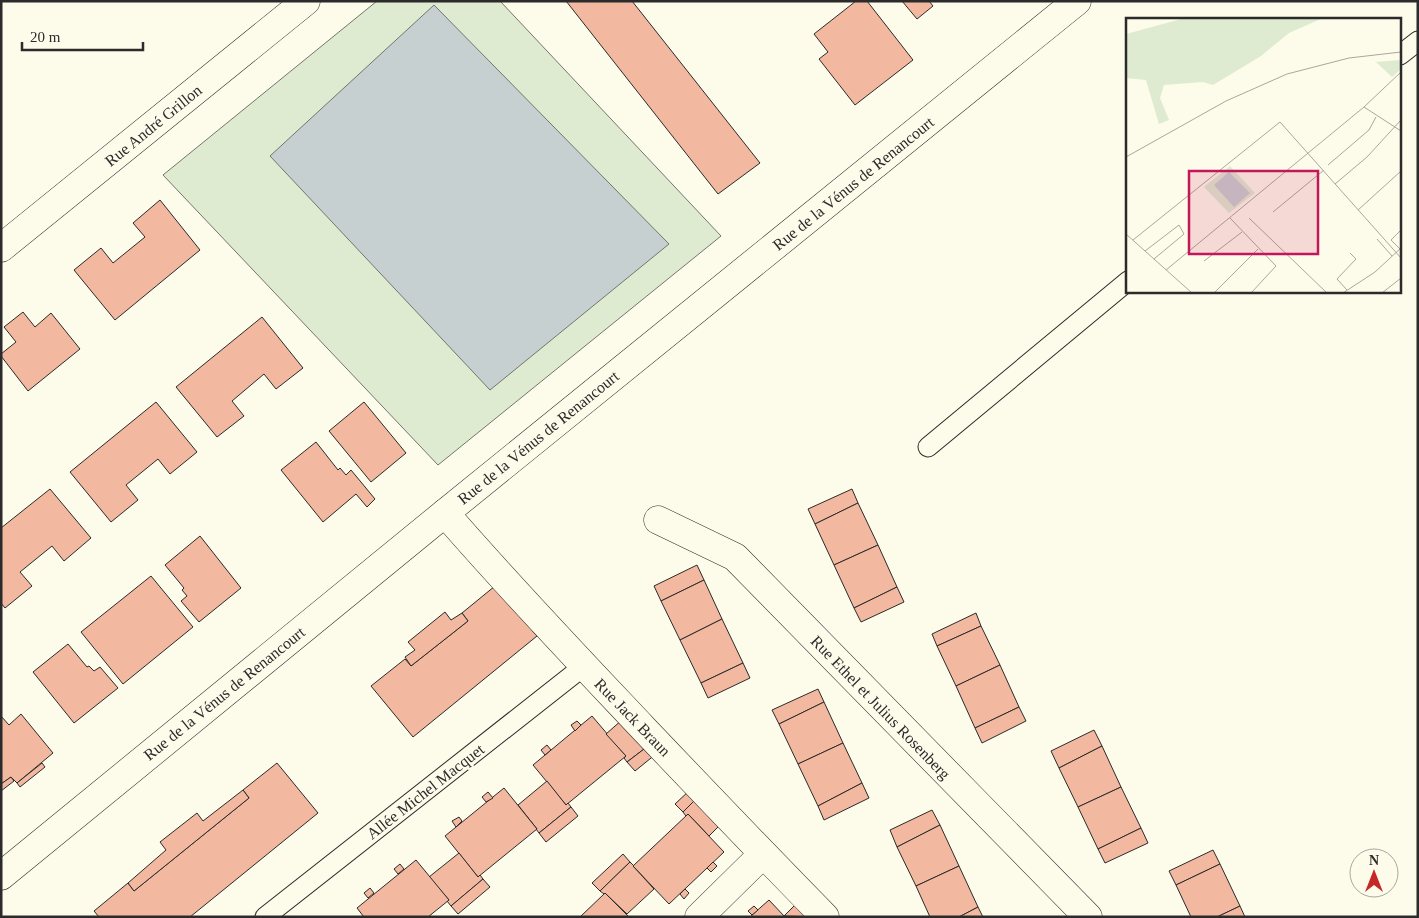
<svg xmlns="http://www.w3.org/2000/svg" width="1419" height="918" font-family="'Times New Roman',serif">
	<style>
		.green { fill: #deebd1; stroke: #74746e }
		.water { fill: #c7d0d0; stroke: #74746e }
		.building { fill: #f2b8a0; stroke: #2b2b2b }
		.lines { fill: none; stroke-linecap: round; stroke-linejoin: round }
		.lane-casing { stroke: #2b2b2b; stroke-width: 21 }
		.street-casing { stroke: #2b2b2b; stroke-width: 29 }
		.lane { stroke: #fdfbea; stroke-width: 19 }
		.street { stroke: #fdfbea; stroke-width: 28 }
		.labels { text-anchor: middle; stroke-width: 4; stroke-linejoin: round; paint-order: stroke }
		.street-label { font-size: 16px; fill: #2b2b2b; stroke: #fdfbea }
		.inset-road { fill: none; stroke: #a9a89e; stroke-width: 1 }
		.view { fill: #c2185b; fill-opacity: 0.15; stroke: #c2185b; stroke-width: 2.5 }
		.inset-edge { fill: none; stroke: #2b2b2b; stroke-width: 2.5 }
	</style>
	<rect width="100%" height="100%" fill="#fdfbea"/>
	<!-- green -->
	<path class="green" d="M377,1h123l221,235 -283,229 -275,-290z"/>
	<!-- water -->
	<path class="water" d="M434,5l235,239 -179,146 -220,-234z"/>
	<!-- building -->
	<g class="building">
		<path d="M566,1h66l128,162 -42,31z"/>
		<path d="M856,1h11l46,59 -58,45 -36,-46 9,-7 -14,-18z"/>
		<path d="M902,1h27l4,5 -16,13z"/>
		<path d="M160,200l40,50 -85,70 -41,-50 27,-22 12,15 32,-26 -12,-14z"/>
		<path d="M23,312l12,15 16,-14 29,36 -52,42 -27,-35v-2l15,-12 -12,-15z"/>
		<path d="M262,317l41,51 -27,21 -12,-15 -32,27 12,15 -27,21 -41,-50z"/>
		<path d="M156,402l41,50 -27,22 -12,-15 -32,26 12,15 -27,22 -41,-50z"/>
		<path d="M364,402l42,51 -35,29 -42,-51z"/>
		<path d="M316,442l22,28 2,-2 6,7 5,-5 24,29 -8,8 -11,-13 -33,28 -42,-52z"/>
		<path d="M50,489l41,49 -27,23 -12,-15 -32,26 12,14 -27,22 -4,-5v-75z"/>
		<path d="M852,489l6,14 -43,21 -7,-15z"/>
		<path d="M858,503l20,42 -44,20 -19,-41z"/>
		<path d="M200,536l41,52 -42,34 -18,-21 6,-5 -5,-6 2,-2 -19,-23z"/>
		<path d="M878,545l19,42 -43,21 -20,-43z"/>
		<path d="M697,565l7,15 -43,21 -7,-15z"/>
		<path d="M151,576l42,51 -70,57 -42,-52z"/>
		<path d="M704,580l18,39 -42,21 -19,-39z"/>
		<path d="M495,586l42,50 -124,101 -42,-51 34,-27 6,7 57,-45 -6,-8z"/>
		<path d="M897,587l7,15 -43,20 -7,-14z"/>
		<path d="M445,612l6,8 11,-7 6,8 -57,45 -6,-9 10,-7 -7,-8z"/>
		<path d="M976,613l5,13 -44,20 -5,-12z"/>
		<path d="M722,619l21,44 -42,20 -21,-43z"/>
		<path d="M981,626l19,39 -44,21 -19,-40z"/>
		<path d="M68,644l19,23 2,-1 5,5 6,-4 18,21 -44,35 -41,-51z"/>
		<path d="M743,663l7,15 -42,20 -7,-15z"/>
		<path d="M1000,665l19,42 -44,21 -19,-42z"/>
		<path d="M818,689l6,13 -45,22 -7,-14z"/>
		<path d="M824,702l19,41 -45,21 -19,-40z"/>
		<path d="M1019,707l7,14 -44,22 -7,-15z"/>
		<path d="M21,714l32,39 -36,30 -6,-6 -10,7v-68l8,9z"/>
		<path d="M592,716l34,40 -60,49 -33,-40z"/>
		<path d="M623,719l25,27 -21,16 -3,-4 2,-2 -20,-22z"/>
		<path d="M577,721l4,4 -6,6 -4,-6z"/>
		<path d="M1094,730l8,16 -43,22 -8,-17z"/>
		<path d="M843,743l19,40 -44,23 -20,-42z"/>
		<path d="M547,745l4,5 -6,5 -4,-5z"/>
		<path d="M648,746l8,8 -21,17 -8,-9z"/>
		<path d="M1102,746l19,41 -43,20 -19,-39z"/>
		<path d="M42,763l3,4 -25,20 -3,-4z"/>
		<path d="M277,763l41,50 -128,104h-91l-5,-6 34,-28 6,8 115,-93 -6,-8z"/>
		<path d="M11,777l3,4 -13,10v-7z"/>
		<path d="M547,781l19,24 2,-2 3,4 -32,26 -3,-4h1l-19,-24z"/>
		<path d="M862,783l7,15 -45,22 -6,-14z"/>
		<path d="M1121,787l20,41 -43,21 -20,-42z"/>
		<path d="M504,788l33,41 -59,48 -33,-41z"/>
		<path d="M243,790l6,8 -115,93 -6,-8 38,-33 -6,-8 37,-29 6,8z"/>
		<path d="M690,790l7,8 -14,14 -8,-8z"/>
		<path d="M488,792l5,6 -7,4 -4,-5z"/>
		<path d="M697,798l25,25 -13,13 -21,-22 -2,2 -3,-4z"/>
		<path d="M571,807l7,9 -32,26 -7,-9z"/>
		<path d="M932,810l8,15 -43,22 -7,-17z"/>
		<path d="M688,814l36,38 -55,52 -36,-38z"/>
		<path d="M459,817l3,4 -6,6 -4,-6z"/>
		<path d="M940,825l19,41 -43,20 -19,-39z"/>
		<path d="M1141,828l7,15 -43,20 -7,-14z"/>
		<path d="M1213,850l7,14 -44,21 -7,-14z"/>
		<path d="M459,853l19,24 2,-2 3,4 -32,27 -4,-5 2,-1 -20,-23z"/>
		<path d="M623,854l7,8 -30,29 -8,-8z"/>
		<path d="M416,860l33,40 -21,17h-64l-7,-9z"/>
		<path d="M630,862l4,4h-1l21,23 -27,25 -22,-21 -1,1 -4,-3z"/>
		<path d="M713,862l4,4 -6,6 -4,-4z"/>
		<path d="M400,864l4,5 -6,5 -4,-5z"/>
		<path d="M1220,864l20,42 -23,11h-26l-15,-32z"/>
		<path d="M959,866l19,41 -19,10h-29l-14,-31z"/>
		<path d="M483,879l7,8 -32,27 -7,-8z"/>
		<path d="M370,888l4,5 -6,5 -4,-5z"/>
		<path d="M685,889l4,4 -5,6 -4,-5z"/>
		<path d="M605,893l24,24h-49l24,-23z"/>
		<path d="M769,900l16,17h-34l1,-2z"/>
		<path d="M798,902l14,15 -28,-1z"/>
		<path d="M754,906l4,4 -6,5 -4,-4z"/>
		<path d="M1240,906l5,11h-28z"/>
		<path d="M978,907l5,10h-24z"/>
	</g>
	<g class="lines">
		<defs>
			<g id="lane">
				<path d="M1400,55l18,-14"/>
				<path d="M928,447l200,-166"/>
				<path d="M265,917l319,-251"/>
			</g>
			<g id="street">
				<path d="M1,248l305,-247"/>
				<path d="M445,513c64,74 131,144 198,215 60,63 121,127 182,189"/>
				<path d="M658,520l77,37 353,360"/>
				<path d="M1,876l444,-363 632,-512"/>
				<path d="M699,917l64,-63"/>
			</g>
		</defs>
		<!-- lane casing -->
		<use href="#lane" class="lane-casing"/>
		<!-- street casing -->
		<use href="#street" class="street-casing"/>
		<!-- lane -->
		<use href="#lane" class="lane"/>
		<!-- street -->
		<use href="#street" class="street"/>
	</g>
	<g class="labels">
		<!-- street labels -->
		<g class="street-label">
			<text transform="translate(153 125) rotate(-39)" y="6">Rue André Grillon</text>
			<text transform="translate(853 183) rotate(-39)" y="6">Rue de la Vénus de Renancourt</text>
			<text transform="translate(538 437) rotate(-39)" y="6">Rue de la Vénus de Renancourt</text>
			<text transform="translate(224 693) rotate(-39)" y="6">Rue de la Vénus de Renancourt</text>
			<text transform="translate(881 707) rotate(46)" y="6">Rue Ethel et Julius Rosenberg</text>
			<text transform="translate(633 717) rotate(46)" y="6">Rue Jack Braun</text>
			<text transform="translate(425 791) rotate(-38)" y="6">Allée Michel Macquet</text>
		</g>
	</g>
	<!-- overview -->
	<g transform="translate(1126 18)">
		<rect width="275" height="275" fill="#fdfbea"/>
		<path d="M59,0h138l-34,15 -28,23 -48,29 -10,-3 -39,3 -4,13 9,22 -10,4 -13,-44 -20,-2v-44zM275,42v9l-9,8 -16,-15zM104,148l25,27 -26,20 -25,-26z" fill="#deebd1"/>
		<path d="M103,154l21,21 -16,14 -20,-22z" fill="#c7d0d0"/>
		<path class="inset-road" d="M238,89l37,24M0,139l100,-56 61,-27 62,-16 52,-6M202,147l41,-35 7,-13M209,166l32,-27 34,-37M232,192l43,-39M147,194l51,-42M104,200l46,48 -25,27M123,200l78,75M0,216l66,59M251,221l15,17M7,222l147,-118 121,136M274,231l-9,-9 10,-10M19,233l34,-26 5,9 -30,25M78,243l38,-29M40,252l198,-163 37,-35M221,272l-10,-11 19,-20 -6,-6M88,275l44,-44M217,275l32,-21 26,-24M256,275l19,-15"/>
		<path class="view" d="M63,153h129v83h-129z"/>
		<rect width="275" height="275" class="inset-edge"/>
	</g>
	<!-- border -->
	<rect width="1419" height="918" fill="none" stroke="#2b2b2b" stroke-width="5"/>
	<!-- north arrow -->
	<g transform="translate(1374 873)"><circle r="24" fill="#fdfbea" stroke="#a9a89e"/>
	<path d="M0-4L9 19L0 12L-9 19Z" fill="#c62828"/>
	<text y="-8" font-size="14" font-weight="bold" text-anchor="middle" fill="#2b2b2b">N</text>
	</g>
	<!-- scale -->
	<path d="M22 42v8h121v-8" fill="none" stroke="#2b2b2b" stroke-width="2.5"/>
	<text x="30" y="42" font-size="15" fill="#2b2b2b" stroke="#fdfbea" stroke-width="4" paint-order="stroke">20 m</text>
</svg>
